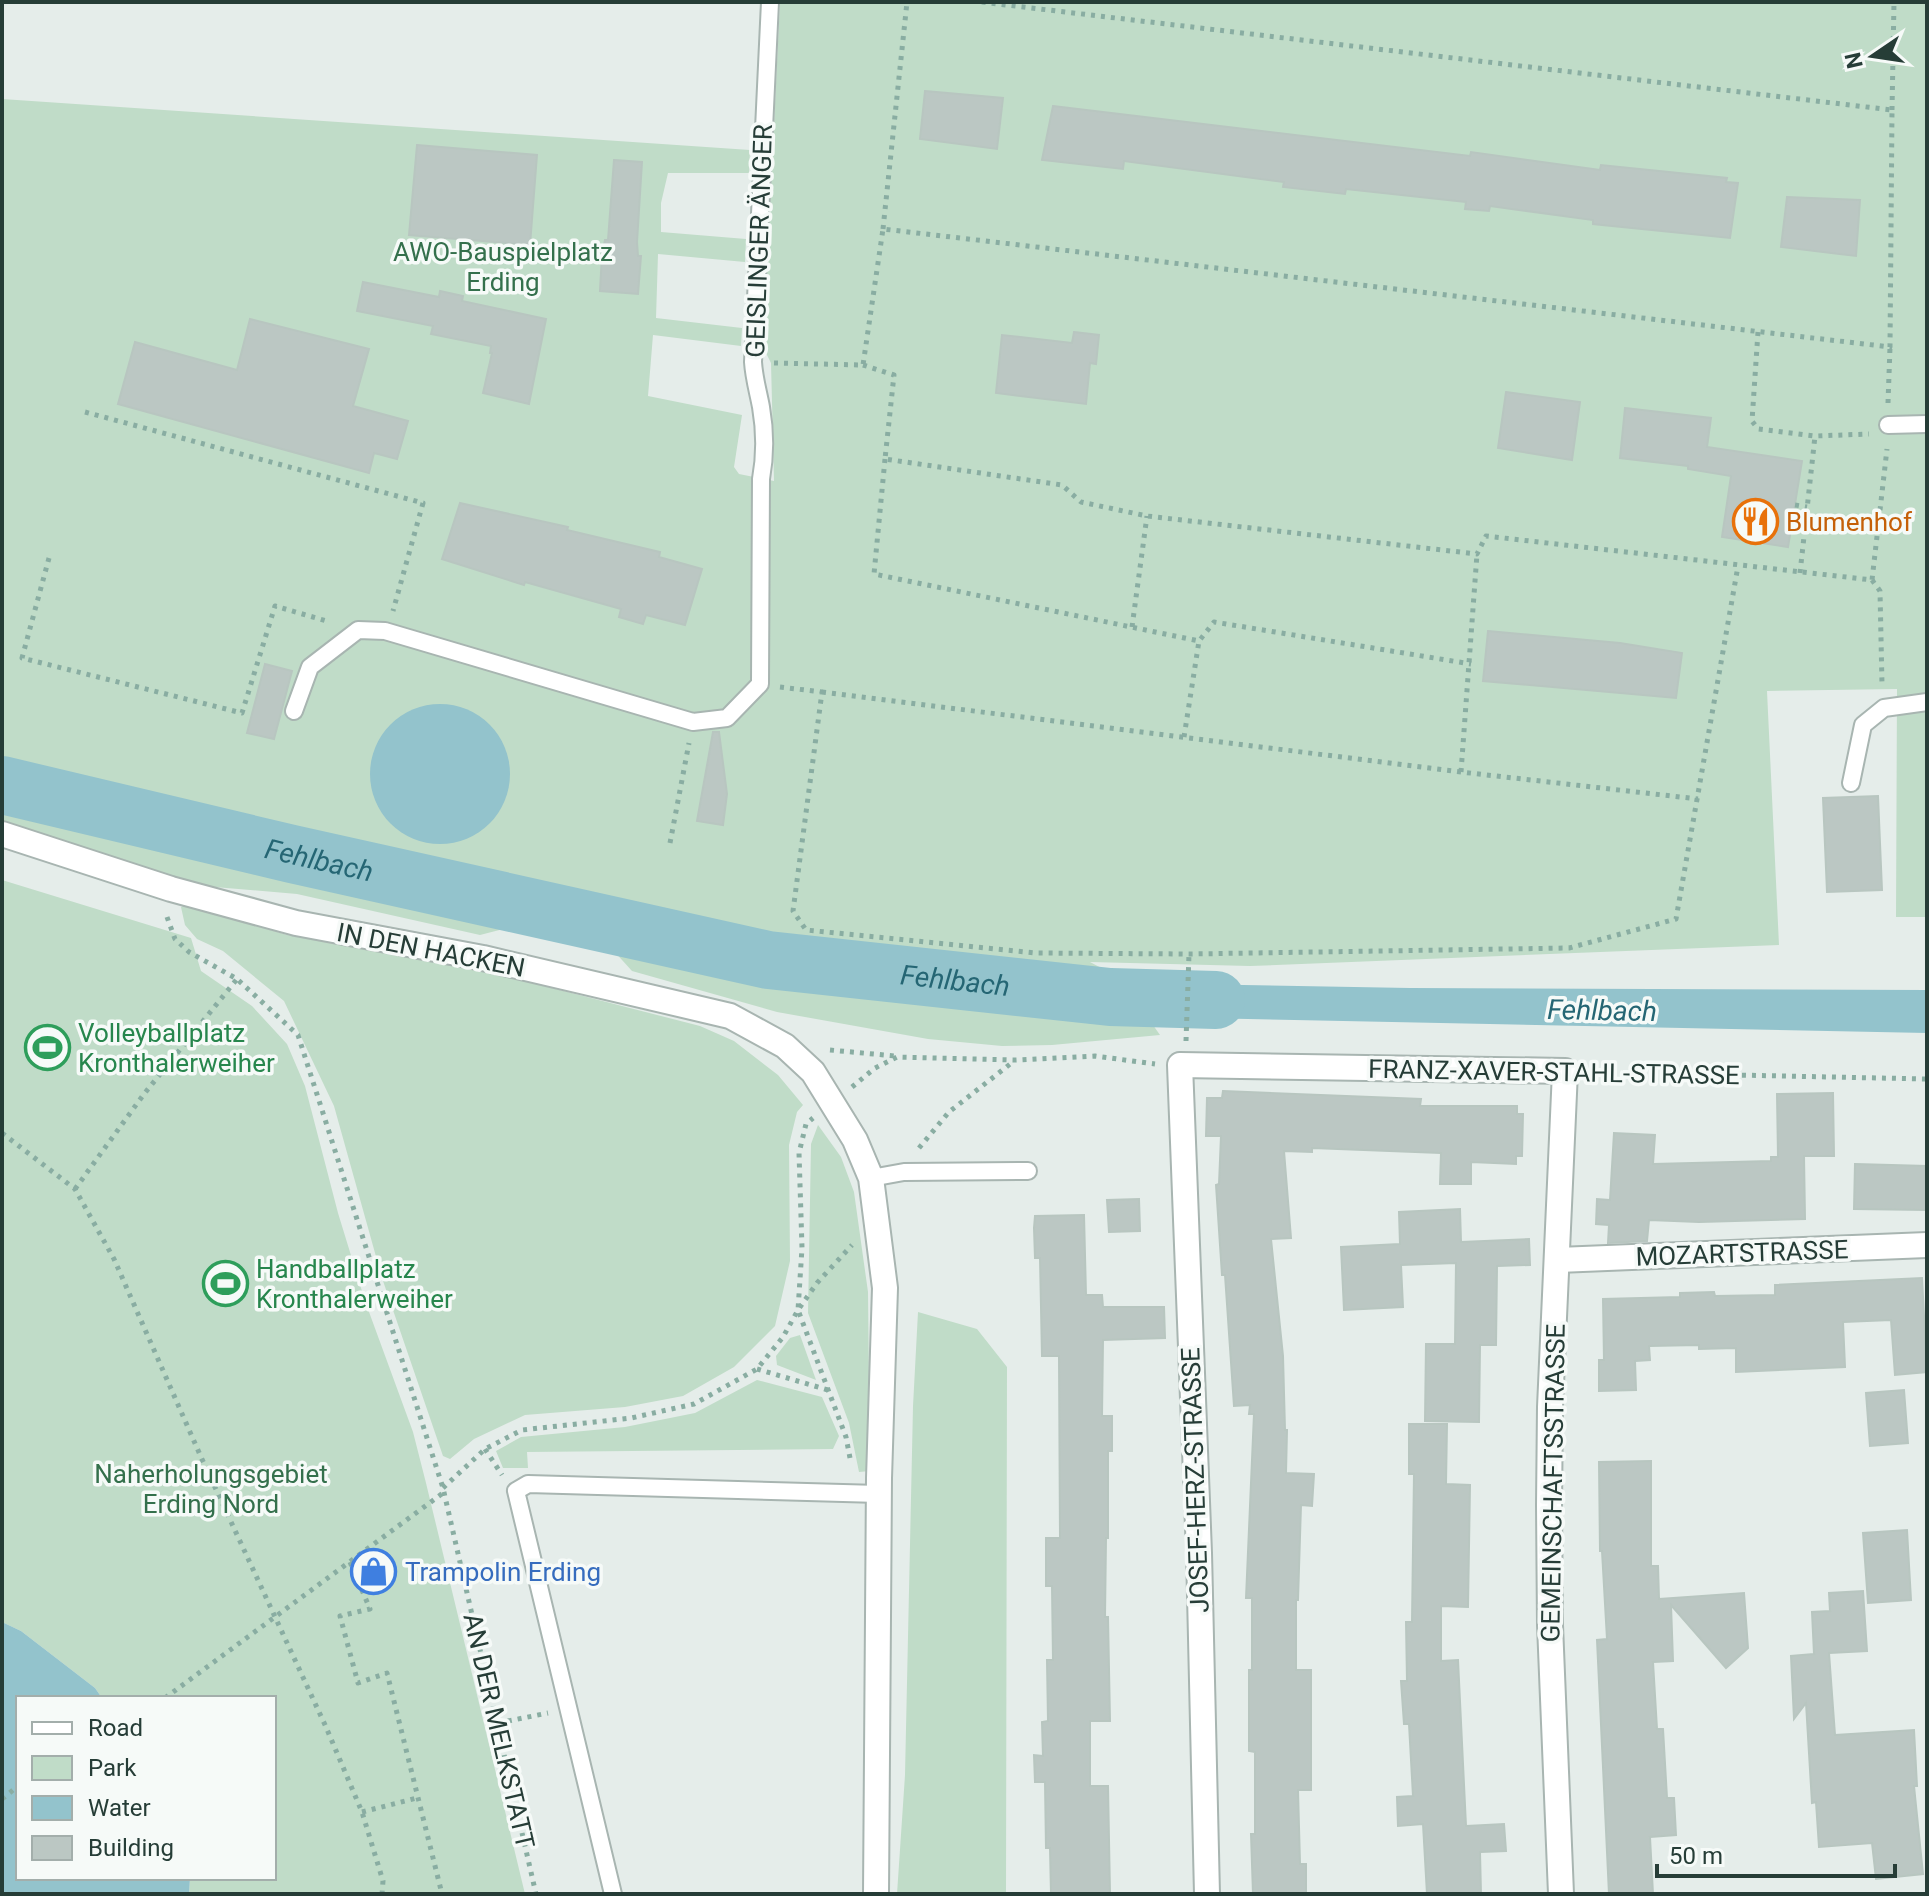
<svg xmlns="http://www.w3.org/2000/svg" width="1929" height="1896" font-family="Roboto,sans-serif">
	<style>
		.green { fill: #c0dcc8 }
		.water { fill: #93c3cc }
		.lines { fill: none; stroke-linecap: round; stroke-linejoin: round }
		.river { stroke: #93c3cc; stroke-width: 58 }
		.building { fill: #bbc7c3; stroke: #b8c6c0; stroke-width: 2 }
		.lane-casing { stroke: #a8b5b1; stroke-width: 20 }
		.street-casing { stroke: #a8b5b1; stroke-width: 28 }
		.path { stroke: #89ada2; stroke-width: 5; stroke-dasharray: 4 6; stroke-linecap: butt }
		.lane { stroke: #fff; stroke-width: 16 }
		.street { stroke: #fff; stroke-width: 24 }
		.labels { text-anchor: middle; stroke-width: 7; stroke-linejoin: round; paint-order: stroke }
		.street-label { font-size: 26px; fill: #263d37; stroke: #f6faf8 }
		.park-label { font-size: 26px; fill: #34704c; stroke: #f6faf8 }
		.food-label { font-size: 26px; fill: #c56008; stroke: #f6faf8; text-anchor: start }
		.leisure-label { font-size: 26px; fill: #27864d; stroke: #f6faf8; text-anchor: start }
		.shop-label { font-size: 26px; fill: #366cbe; stroke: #f6faf8; text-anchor: start }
		.water-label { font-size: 28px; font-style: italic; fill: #256674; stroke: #f6faf8 }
	</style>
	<rect width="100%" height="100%" fill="#e5edea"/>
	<!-- green -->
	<g class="green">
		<path d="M780,2h1147v915h-31l1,-228 -130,2 12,254 -529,21 -160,-4 30,16 40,57 -108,10 -50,1 -74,-7 -151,-27 -145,-41 -29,-32 -76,-16 -47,12 -183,-41 -106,-9 -189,-62v-724l748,51 -1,23h-81l-7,30v29l85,7 -1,23 -87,-8 -2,64 86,10 -1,18 -88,-11 -5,61 94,19 -8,52 5,7 35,7 -3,-118 -8,-16z"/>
		<path d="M2,880l189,58 10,33 51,35 35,38 18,42 33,127 27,88 48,131 13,51 99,411h-336l1,-16h84v-180h-172l-7,-10 -74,-57 -19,-9z"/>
		<path d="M188,904l99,31 191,34 222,57 34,15 44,34 25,30 -6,7 -8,33 1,116 -15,65 -41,41 -51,29 -58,11 -100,8 -51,24 -24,20 -7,-3 -61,-178 -48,-172 -50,-105 -61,-50 -26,-12 -12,-14 -4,-18z"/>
		<path d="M818,1125l23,32 13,35 14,100 2,179 -11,1 -10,-49 -41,-110 3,-169z"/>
		<path d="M918,1312l59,17 30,38 -1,527h-109l8,-119 8,-369z"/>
		<path d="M800,1335l16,45 -39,-15 -1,-9 14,-18z"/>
		<path d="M757,1380l65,17 17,39 -6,13 -306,3 1,16h-25l-7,-17 25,-14 104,-10 70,-14z"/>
	</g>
	<!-- water -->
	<g class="water">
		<circle cx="440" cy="774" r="70"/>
		<path d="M1128,983l282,5 517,2v43l-775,-16z"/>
		<path d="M2,1622l19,9 74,57 7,10h-84v180h172l-1,16h-187z"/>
	</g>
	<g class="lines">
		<!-- river -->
		<path class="river" id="s1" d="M2,785l290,69 476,106 342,37 106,3"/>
	</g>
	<!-- building -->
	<g class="building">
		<path d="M925,91l78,7 -6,51 -77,-10z"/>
		<path d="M1053,106l417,50 1,-4 129,18 1,-5 126,13 -1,4 12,1 -8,55 -137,-14v-4l-103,-14 -1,5 -24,-2 1,-7 -120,-13 -1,5 -62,-7 1,-5 -160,-21 -1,8 -81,-9z"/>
		<path d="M417,145l120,10 -7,90 -121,-10z"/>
		<path d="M614,160l28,2 -5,80 1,14h3l-3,38 -38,-3 2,-37 3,-14h3z"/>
		<path d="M1787,197l73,3 -4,56 -75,-9z"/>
		<path d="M363,282l76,15 1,-6 23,5 -1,5 84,18 -17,85 -46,-11 9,-40h-2l1,-7 -60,-12 2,-8 -76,-15z"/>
		<path d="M250,319l119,30 -16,57 55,15 -11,38 -23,-6 -5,20 -251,-69 17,-62 102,28z"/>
		<path d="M1074,332l25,3 -3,29 -6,-1 -4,41 -90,-11 6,-58 70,8z"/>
		<path d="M1506,392l74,10 -8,58 -74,-12z"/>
		<path d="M1625,408l86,10 -4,29 95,14 -14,86 -66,-10 9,-61 -43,-7v-3l-68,-8z"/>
		<path d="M460,503l108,24 -1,3 93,22 -1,5 43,12 -17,56 -39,-10 -3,9 -24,-7 2,-8 -96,-27 -1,3 -82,-26z"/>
		<path d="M1488,631l132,12 62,10 -6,45 -193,-17z"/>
		<path d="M265,664l27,7 -18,68 -27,-6z"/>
		<path d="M713,732h6l8,62 -4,31 -26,-4z"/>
		<path d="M1878,796l4,94 -55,2 -4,-94z"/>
		<path d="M1223,1091l198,8 -1,7h97v8h6l-1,42h-6v8l-45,-2v22h-31l1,-31 -129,-5v4l-28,-1 7,87 -20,1 12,117 2,74h2l-1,43 28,1 -2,32 -11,-1 -3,95h-2v70h15v120h-13l2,74h6v30h-53l-2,-60h4v-82l-6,-1v-81h3v-72h-6l8,-184h-5l1,-9 -16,1 -9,-131h-3l-6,-90 3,-1 2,-48h-15l1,-38h15z"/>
		<path d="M1833,1093l1,63h-30l1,63 -106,3 -50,-2 -2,21 -39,2 1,-18 -13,-1 1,-25 13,1 4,-67 41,2 -2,29 118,-3v-4h7l-1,-63z"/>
		<path d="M1855,1164l72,2v44l-73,-1z"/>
		<path d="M1139,1199l1,32 -31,1 -2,-32z"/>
		<path d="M1460,1209l1,33 68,-3 1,26 -33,1 -1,79h-16l-1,77 -54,-1 1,-77h29l1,-81 -55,2 2,42 -59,3 -3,-63 59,-3 -1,-32z"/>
		<path d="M1084,1215l2,80h16l1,12h61l1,31 -62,2 -1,76h10v35h-4v87h-2l-1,79h3l2,104h-20v65h18l2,108h-59l-1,-46h-4l-1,-66h-10l-1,-27 9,1 -1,-34 6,-1 -1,-61h6l-1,-74h-6v-48h14l-1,-182h-17l-2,-98h-5l-1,-30 1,-12z"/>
		<path d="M1922,1278l5,94 -32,3 -4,-55 -48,2 2,45 -109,5v-24l-37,1v-4l-50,1 1,14 -15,1 1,29 -37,1v-31h5l-1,-61 77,-2v-4l34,-1 1,4 60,-1v-10z"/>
		<path d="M1904,1390l4,53 -38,3 -4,-53z"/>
		<path d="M1409,1424h38l-1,60 24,1 -2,122 -27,-1v55l17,-1 8,166 38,-2 2,27 -26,1 1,42h-54l-4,-70 -25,2 -1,-29 16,-1 -4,-72h-5l-3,-43h6l-1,-59h6l2,-148h-5z"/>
		<path d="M1651,1461v105h7l1,33 85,-6 4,55 -22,20 -55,-63 2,56 -20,1 4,67h6l4,69h7l2,37 -26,2 3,57h-44l-12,-254 10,-1 -5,-88h-2l-1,-89z"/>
		<path d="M1907,1530l4,70 -43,3 -5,-70z"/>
		<path d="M1863,1591l4,60 -38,2 6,82 79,-5 3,56h-3l9,88 -47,5 -4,-36 -53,4 -3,-45 -4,1 -6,-100 -12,16 -3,-63 23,-2 -2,-42 18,-1 -1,-18z"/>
	</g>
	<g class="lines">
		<defs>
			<g id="lane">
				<path d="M1888,425l39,-1"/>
				<path d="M294,711l16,-44 48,-37 27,1 308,91 34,-4 33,-34 1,-205c4,-22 4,-49 0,-72 -3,-16 -7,-29 -8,-45l17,-360"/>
				<path d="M1851,783l12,-58 21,-17 43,-6"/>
				<path d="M871,1178l33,-6 124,-1"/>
				<path d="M613,1894l-97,-403 12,-7 351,10"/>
			</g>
			<g id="street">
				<path d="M2,834l169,55 125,34 187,35 247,58 55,30 28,26 42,68 16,38 14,110 -6,190 -3,416"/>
				<path d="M1558,1260l369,-15"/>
				<path d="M1207,1894l-8,-341 -19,-488 385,6 -15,336 -1,98 1,120 11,269"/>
			</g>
		</defs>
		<!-- lane casing -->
		<use href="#lane" class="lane-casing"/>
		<!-- street casing -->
		<use href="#street" class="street-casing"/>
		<!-- path -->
		<g class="path">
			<path d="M1892,110l2,-108"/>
			<path d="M883,229l24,-227"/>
			<path d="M1758,332l-6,89 6,8 57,7 54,-2"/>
			<path d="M774,363l89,2 20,-136 1007,118 2,-237 -911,-108"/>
			<path d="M863,365l31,10 -9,84 177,26 19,17 66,14 330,38 9,-18 386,44 15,-131"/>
			<path d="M1888,403l2,-56"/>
			<path d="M85,412l338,91 -30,108"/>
			<path d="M885,459l-11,115 325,67 15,-19 257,42"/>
			<path d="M1795,505l12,2"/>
			<path d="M49,558l-27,100 220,55 33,-107 55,16"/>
			<path d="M1800,573l15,-137"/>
			<path d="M1872,580l8,11 2,94"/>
			<path d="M1132,627l15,-111"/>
			<path d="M780,687l42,5 -29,219 13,19 230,23 153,1 380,-6 107,-29 62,-353"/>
			<path d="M822,692l639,80 237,27"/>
			<path d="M1184,737l15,-96"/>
			<path d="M1461,772l16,-218"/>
			<path d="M670,843l19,-100"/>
			<path d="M167,917l8,22 14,13 48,27 61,56 145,453 93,406"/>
			<path d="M1186,1041l3,-87"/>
			<path d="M830,1050l65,6"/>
			<path d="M1592,1072l335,7"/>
			<path d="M852,1087l23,-19 22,-11 119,3 79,-4 60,8"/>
			<path d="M2,1133l73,56 39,70 87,198 125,270 36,85 21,69 -1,13"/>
			<path d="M919,1148l30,-36 65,-51"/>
			<path d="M75,1189l69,-95 93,-115"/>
			<path d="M757,1369l71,21"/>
			<path d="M485,1449l17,26"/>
			<path d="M850,1458l-4,-21 -48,-127 19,-27 35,-38"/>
			<path d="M443,1488l42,-39 37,-19 109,-12 63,-14 63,-35 26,-32 15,-27 4,-62 -3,-95 7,-29 7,-6"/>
			<path d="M350,1562l20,47 -30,7 18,67 29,-10 55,221"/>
			<path d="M165,1698l278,-205"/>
			<path d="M498,1723l50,-10"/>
			<path d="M2,1799l16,-13"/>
			<path d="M362,1812l55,-14"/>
		</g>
		<!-- lane -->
		<use href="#lane" class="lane"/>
		<!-- street -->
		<use href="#street" class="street"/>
	</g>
	<!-- icons -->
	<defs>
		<symbol id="restaurant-ring" viewBox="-11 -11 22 22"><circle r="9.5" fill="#f6faf8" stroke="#e8710a" stroke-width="1.5"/><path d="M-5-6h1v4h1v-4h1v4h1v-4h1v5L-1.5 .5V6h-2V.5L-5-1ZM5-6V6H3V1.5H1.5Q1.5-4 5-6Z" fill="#e8710a"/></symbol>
		<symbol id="stadium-ring" viewBox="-11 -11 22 22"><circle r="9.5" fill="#f6faf8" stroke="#2e9e5b" stroke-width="1.5"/><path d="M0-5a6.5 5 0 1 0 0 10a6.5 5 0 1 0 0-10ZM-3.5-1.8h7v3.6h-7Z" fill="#2e9e5b"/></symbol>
		<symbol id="shop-ring" viewBox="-11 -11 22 22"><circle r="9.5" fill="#f6faf8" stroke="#3f7fe0" stroke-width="1.5"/><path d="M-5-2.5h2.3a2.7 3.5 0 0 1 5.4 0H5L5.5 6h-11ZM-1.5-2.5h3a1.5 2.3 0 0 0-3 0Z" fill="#3f7fe0"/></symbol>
	</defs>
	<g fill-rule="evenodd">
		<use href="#restaurant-ring" x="1730" y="496" width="51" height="51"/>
		<use href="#stadium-ring" x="22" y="1022" width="51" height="51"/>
		<use href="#stadium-ring" x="200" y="1258" width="51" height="51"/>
		<use href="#shop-ring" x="348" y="1546" width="51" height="51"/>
	</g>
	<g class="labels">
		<!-- street labels -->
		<g class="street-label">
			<text transform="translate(759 241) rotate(-88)" y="9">GEISLINGER ÄNGER</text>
			<text transform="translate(431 950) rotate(11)" y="9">IN DEN HACKEN</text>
			<text transform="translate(1554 1072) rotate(1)" y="9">FRANZ-XAVER-STAHL-STRASSE</text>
			<text transform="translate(1742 1253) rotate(-2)" y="9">MOZARTSTRASSE</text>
			<text transform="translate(1195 1480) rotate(-92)" y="9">JOSEF-HERZ-STRASSE</text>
			<text transform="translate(1553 1483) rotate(-89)" y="9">GEMEINSCHAFTSSTRASSE</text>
			<text transform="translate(499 1731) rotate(77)" y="9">AN DER MELKSTATT</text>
		</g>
		<!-- park labels -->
		<g class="park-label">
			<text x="503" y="261">AWO-Bauspielplatz<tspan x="503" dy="30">Erding</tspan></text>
			<text x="211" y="1483">Naherholungsgebiet<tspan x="211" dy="30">Erding Nord</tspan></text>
		</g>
		<!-- food labels -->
		<g class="food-label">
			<text x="1786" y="531">Blumenhof</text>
		</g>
		<!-- leisure labels -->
		<g class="leisure-label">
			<text x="78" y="1042">Volleyballplatz<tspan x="78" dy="30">Kronthalerweiher</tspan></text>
			<text x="256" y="1278">Handballplatz<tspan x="256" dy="30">Kronthalerweiher</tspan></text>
		</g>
		<!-- shop labels -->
		<g class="shop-label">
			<text x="405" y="1581">Trampolin Erding</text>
		</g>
		<!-- water labels -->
		<g class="water-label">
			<text dy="10" stroke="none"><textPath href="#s1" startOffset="326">Fehlbach</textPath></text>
			<text dy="10" stroke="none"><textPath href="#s1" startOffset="974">Fehlbach</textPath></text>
			<text transform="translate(1602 1010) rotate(1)" y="10">Fehlbach</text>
		</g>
	</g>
	<!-- border -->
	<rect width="1929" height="1896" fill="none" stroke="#263d37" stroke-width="8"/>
	<!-- legend -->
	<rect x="16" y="1696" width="260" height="184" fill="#f6faf8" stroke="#a3aeab" stroke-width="2"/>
	<rect x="32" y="1722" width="40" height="12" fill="#ffffff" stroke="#a3aeab" stroke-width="2"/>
	<text x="88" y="1736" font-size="24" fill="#263d37">Road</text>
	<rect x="32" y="1756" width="40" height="24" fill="#c0dcc8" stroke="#a3aeab" stroke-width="2"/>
	<text x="88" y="1776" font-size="24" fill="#263d37">Park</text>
	<rect x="32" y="1796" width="40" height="24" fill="#93c3cc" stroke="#a3aeab" stroke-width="2"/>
	<text x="88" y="1816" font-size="24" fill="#263d37">Water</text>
	<rect x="32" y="1836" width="40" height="24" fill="#bbc7c3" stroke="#a3aeab" stroke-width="2"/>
	<text x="88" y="1856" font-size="24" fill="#263d37">Building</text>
	<!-- north arrow -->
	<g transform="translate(1873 56) rotate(257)" stroke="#f6faf8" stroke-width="6" paint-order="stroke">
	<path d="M0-6L14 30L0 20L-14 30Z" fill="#263d37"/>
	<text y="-12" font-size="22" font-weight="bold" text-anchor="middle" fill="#263d37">N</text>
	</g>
	<!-- scale -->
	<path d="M1657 1864v12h238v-12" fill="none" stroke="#263d37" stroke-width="4"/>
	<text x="1669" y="1864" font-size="24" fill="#263d37" stroke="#f6faf8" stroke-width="6" paint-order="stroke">50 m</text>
</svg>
